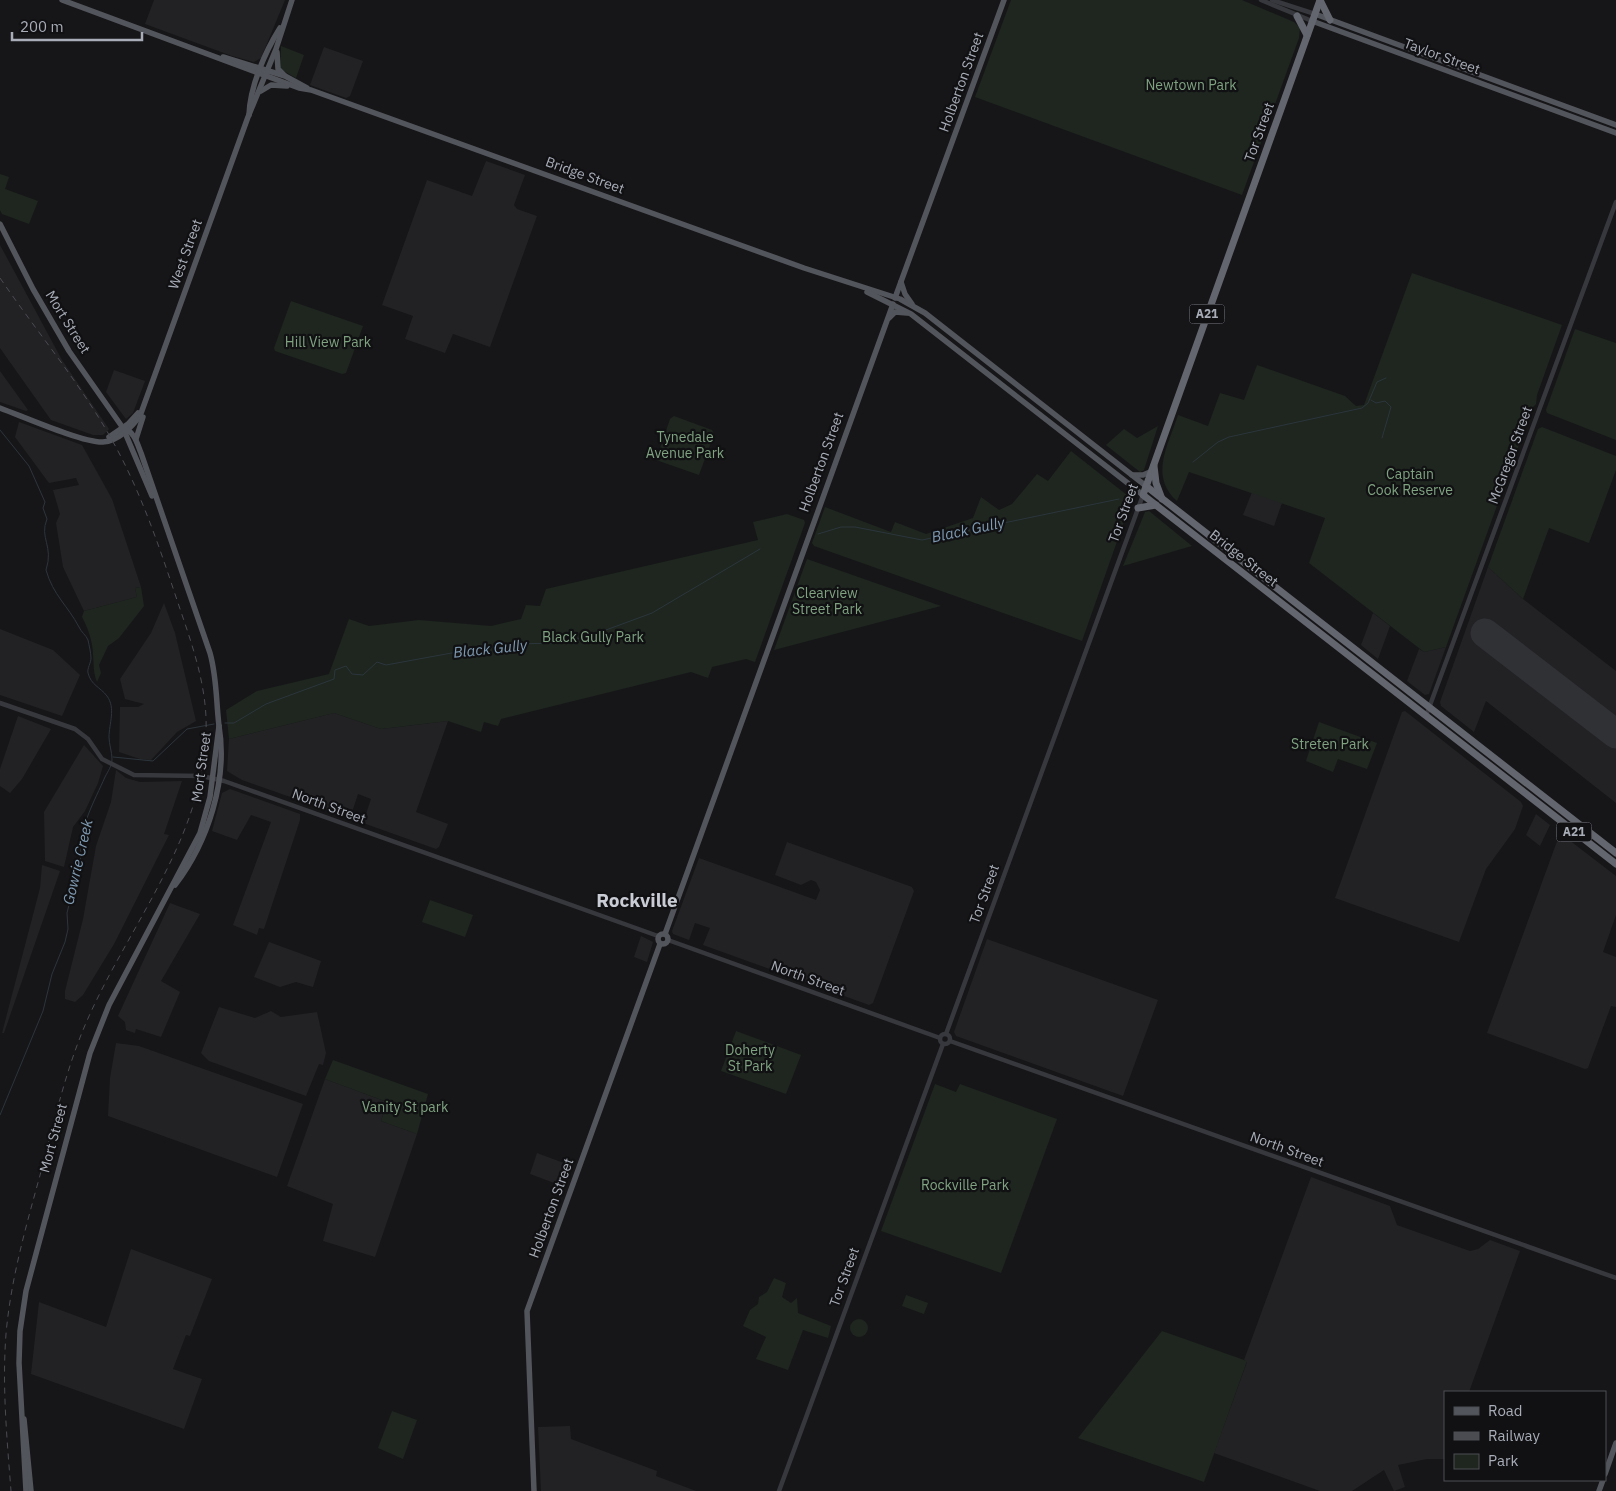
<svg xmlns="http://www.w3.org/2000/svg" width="1616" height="1491" font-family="'IBM Plex Sans',sans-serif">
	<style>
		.built { fill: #222225 }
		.green { fill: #1e261f }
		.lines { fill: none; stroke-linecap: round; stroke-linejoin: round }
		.stream { stroke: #2c353c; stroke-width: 1 }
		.taxiway { stroke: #303135; stroke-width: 11 }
		.runway { stroke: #303135; stroke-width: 29 }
		.minor { stroke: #37383d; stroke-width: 4.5 }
		.major { stroke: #53555c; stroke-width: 5.5 }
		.highway { stroke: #63666e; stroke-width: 7 }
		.rail { stroke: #4a4c52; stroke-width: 1; stroke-dasharray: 6 5; stroke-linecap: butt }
		.labels { text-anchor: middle; stroke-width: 4.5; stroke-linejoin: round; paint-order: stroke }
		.shield { fill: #111113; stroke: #7b7e86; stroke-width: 1 }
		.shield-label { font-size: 12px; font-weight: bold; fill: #a8adb8 }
		.street-label { font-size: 14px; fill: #a8adb8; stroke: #111113 }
		.park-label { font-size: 14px; fill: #7fa381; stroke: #111113 }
		.water-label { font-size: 15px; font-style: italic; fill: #7f9bb3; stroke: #111113 }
		.district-label { font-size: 19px; font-weight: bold; fill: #c9ccd4; stroke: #111113 }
	</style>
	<rect width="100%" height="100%" fill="#161618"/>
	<!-- built -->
	<g class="built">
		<path d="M154,0h131l-24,58 -7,4 -22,-6 -87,-32z"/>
		<path d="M324,47l39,14 -13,35 -4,2 -36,-13z"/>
		<path d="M486,161l39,14 -11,30 3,4 20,7 -47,131 -37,-13 -8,19 -40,-14 8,-23 -31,-11 45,-125 45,16z"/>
		<path d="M0,245l62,115 47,69 -6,6h-10l-42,-15 -51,-72z"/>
		<path d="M114,370l31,11 -12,32 -7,6 -20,-27z"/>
		<path d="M0,371l28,39 -2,1 -26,-9z"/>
		<path d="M19,422l63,23 30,54 29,88 -6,1 2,9 -53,14 -21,-44 -7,-44 4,-9 -7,-24 26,-5 -3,-7 -27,5 -34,-46z"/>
		<path d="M1252,492l30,11 -8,23 -31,-11z"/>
		<path d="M1488,567l35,32 93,72v132l-130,-102 -12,31 -33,-26 -1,-4z"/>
		<path d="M164,603l11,30 21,88 -19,11 -26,28 -11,-1 -21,-7 1,-45h18l6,-3 -19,-5 -5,-20 31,-46z"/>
		<path d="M1373,613l17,13 -12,33 -17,-14z"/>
		<path d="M0,629l53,21 27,25 -18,41 -62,-21z"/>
		<path d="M1446,647l-17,47 -4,1 -18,-14 12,-32 5,3z"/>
		<path d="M1405,711l116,91 2,4 -8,23 -29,40 -27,73 -124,-44 67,-186z"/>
		<path d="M334,713l47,16 67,-8 -32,91 32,12 -9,23 -3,2 -73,-26 8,-24 -13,-5 -8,24 -108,-38 -15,-9 2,-32z"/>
		<path d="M18,716l33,13 -29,50 -12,14 -10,-7v-17z"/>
		<path d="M84,745l19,21 -5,17 -13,28 -12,16 -9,40 -19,-6 -1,-49z"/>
		<path d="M116,770l10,8 14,4 42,-1 -18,53 5,1 -55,109 -31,51 -8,7 -10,-3v-8l18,-72 13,-73 15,-44z"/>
		<path d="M230,789l70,25v6l-36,109 -5,-1 -2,7 -24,-10 38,-103 -20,-7 -14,25 -25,-9 10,-38z"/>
		<path d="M1536,814l14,11 -10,21 -14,-11z"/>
		<path d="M1560,833l56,43v39l-13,37 13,5v50l-5,-1 -23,62 -3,1 -98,-36z"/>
		<path d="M787,842l125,45 2,4 -41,112 -4,2 -166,-60 7,-17 -15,-5 -6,17 -16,-6 -1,-3 27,-73 117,42 4,-10 -4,-8 -5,-2 -10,5 -26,-10z"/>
		<path d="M42,865l18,6 -56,162h-2l38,-145z"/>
		<path d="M170,903l30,11 -39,67 19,11 -19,45 -25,-8 -1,4 -9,-3 -1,-8 -7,-6z"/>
		<path d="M641,936l12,6 -6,20 -13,-5z"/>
		<path d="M987,939l171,61 -35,96 -167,-60 -2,-4z"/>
		<path d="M269,942l52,19 -8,26 -17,-5 -16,5 -26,-10z"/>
		<path d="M219,1007l36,11 16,-7 10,6 36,-5 9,41 -3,12 -4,-1 -13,32 -97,-35 -8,-8z"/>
		<path d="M116,1043l23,3 164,58 -26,73 -169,-61 2,-38z"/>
		<path d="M325,1079l62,23 -6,19 36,13 -42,123 -52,-16 10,-37 -46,-18z"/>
		<path d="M537,1153l35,13 -7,19 -3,1 -32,-12z"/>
		<path d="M1311,1177l79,29 7,19 73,26 8,-2 12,-9 30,11 -51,141h-24l-1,67h-17l-29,6 7,22 -11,4 -10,-21 -32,21h-32l-106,-38 33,-91 -3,-2z"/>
		<path d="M131,1249l81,30 -22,57 -4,-1 -13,34 29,10 -18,50 -153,-55 8,-72 67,25z"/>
		<path d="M570,1426l1,13 86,32 -1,5 40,15h-155l-3,-64z"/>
	</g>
	<!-- green -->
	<g class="green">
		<path d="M1011,0h231l52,22 6,6 -1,10 -57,157 -267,-98z"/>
		<path d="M281,46l23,9 -8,23 -16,-9z"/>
		<path d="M0,174l9,3 -4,12 33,12 -9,23 -27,-10 -2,-4z"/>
		<path d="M1412,273l150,52 -25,70 -1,9 -4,4 1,4 -4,5 -83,230 -22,5 -115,-89 16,-45 -136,-46 -12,29c-28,-25 -9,-55 1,-86l30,11 12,-33 24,7 13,-35 88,31 11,10 8,-1z"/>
		<path d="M291,301l72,25 -17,47 -4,1 -67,-23 -1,-3z"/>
		<path d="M1575,329l41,14v97l-69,-27 -1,-3z"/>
		<path d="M674,416l38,14 2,4 -15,41 -43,-15 14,-41z"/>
		<path d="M1158,426l-14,44 -4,2 -34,-27 18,-16 13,9z"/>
		<path d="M1542,427l74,29v14l-27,73 -40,-15 -26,71 -35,-32 50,-138z"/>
		<path d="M1071,451l61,48 -50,142 -268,-95 -2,-3 13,-36 66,25 4,-10 31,12 47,-16 8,-21 18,13 13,-6 25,-30 11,7z"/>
		<path d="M1149,511l43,35 -69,20 22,-54z"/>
		<path d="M787,514l17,6 1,3 -50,139 -9,-3 -34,8 -4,11 -17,-6 -190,47 -3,7 -14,-4 -3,10 -33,-11 -67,8 -47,-16 -105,26 -3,-29 31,-19 72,-17 20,-55 20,7 50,-6 72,6 30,-7 5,-14 14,1 6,-17 212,-49 -5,-18z"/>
		<path d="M807,559l134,47 -167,44z"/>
		<path d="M141,587l3,19 -25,32 -11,8 -9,19 2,8 -4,9c-4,-10 -3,-17 -4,-27 0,-13 -5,-27 -11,-38l2,-6 53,-14 -2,-9z"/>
		<path d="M1319,722l58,21 -10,26 -29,-10 -5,13 -27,-11z"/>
		<path d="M430,900l43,15 -8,22 -43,-15z"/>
		<path d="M736,1031l65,24 -15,39 -65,-23z"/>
		<path d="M333,1060l95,34 -11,40 -36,-13 6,-19 -62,-23z"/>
		<path d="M935,1084l21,8 4,-8 97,35 -56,154 -120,-42z"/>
		<path d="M774,1278l12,5 -4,14 9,6 6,-5 1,15 33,13 -3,12 -25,-8 -15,40 -32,-11 10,-22 -23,-11 7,-16 8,-6 1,-7 8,-5z"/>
		<path d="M906,1295l22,8 -4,11 -22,-8z"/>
		<circle cx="859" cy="1328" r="9"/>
		<path d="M1162,1331l85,30 -43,121 -126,-44z"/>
		<path d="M392,1411l25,9 -14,39 -25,-11z"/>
	</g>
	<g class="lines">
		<!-- stream -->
		<g class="stream">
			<path d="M1371,400l5,3 9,-2 6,6 -9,31"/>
			<path d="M0,430l29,36 16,36 -2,6 4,11c-8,19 7,27 -1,51 7,25 22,36 33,57 2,5 7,8 9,13 1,5 3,13 3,18 0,5 -4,10 -3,15 3,12 12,14 19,23 9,12 2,28 2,41 0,7 3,15 3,22 0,7 -4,12 -7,18 -10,23 -27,52 -24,79l-14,57 1,16 -3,13 -13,32 -9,37 -43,104"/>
			<path d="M1193,462l25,-20 11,-5 133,-29 6,-5 9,-21 9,-4"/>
			<path d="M818,534l23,-7h14l67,13 197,-41"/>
			<path d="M225,723h9l32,-19 68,-25 1,-9 11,-4 6,8 11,1 14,-13 9,3 82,-15 49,-6 40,-1 30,-6 65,-24 108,-64"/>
			<path d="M113,757l40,4 34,-32 27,-5"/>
		</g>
		<!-- taxiway -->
		<path class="taxiway" d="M1593,717l23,17"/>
		<!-- runway -->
		<path class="runway" d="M1485,633l131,101"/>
		<!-- minor -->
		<g class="minor">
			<path d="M1261,0l51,21"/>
			<path d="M1272,0l43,14"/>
			<path d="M0,703l75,26 13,10 14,20 32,16 68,1 22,5 434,155"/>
			<path d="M1426,716l190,-514"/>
			<path d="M668,940l272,98"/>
			<path d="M946,1034l197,-539"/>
			<circle cx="945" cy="1039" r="5"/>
			<path d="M950,1041l666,237"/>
			<path d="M779,1491l164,-447"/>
		</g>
		<!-- major -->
		<g class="major">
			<path d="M62,0l237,88 12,2 493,178 96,31 25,14 221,173"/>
			<path d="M1315,14l301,111"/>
			<path d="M1312,21l304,112"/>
			<path d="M277,52l1,17 6,6"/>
			<path d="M223,57l62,19 22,12"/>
			<path d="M261,91l10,-6 16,1"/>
			<path d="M249,115c1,-29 16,-63 31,-87"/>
			<path d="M0,224l33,65 36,62 54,77 29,68"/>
			<path d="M901,282l4,12 7,10"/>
			<path d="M867,292l44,22 232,181"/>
			<path d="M895,298l109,-298"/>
			<path d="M889,318l6,-6 12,1"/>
			<path d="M0,408c22,8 83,35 103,34 15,-1 29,-15 37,-26l108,-299 28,-68 16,-49"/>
			<path d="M123,428c11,3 14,15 18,25l69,200c7,25 6,48 9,73 9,54 -11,116 -44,159"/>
			<path d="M109,437l19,-13 10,-11"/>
			<path d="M136,439l7,-22"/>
			<path d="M1132,475h11l7,-3"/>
			<circle cx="663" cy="939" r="5"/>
			<path d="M665,934l228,-630"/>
			<path d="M24,1419l7,72"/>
			<path d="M1605,1474l11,-31"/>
			<path d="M26,1491l-7,-128 1,-32 6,-40 64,-238 19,-48 91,-172 10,-36 9,-71"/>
			<path d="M534,1491l-7,-180 133,-367"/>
			<path d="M1599,1491l4,-11"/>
		</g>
		<!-- highway -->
		<g class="highway">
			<path d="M1320,0l-177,495 473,369"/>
			<path d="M1320,0l10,20"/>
			<path d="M1297,16l10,19"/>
			<path d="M1154,466l2,17 6,16"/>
			<path d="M1146,486l470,367"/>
			<path d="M1138,508l18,-3"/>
		</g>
		<!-- rail -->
		<path class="rail" d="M0,278c37,54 80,105 112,162 28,50 46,103 64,157 13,39 28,78 30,120 4,118 -80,209 -123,313 -18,44 -29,92 -41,138 -15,55 -31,109 -36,166 -4,53 1,105 5,157"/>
	</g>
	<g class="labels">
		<!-- shield labels -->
		<g class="shield">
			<rect x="1189.5" y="304.5" width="35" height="19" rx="4"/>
			<rect x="1556.5" y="822.5" width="35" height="19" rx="4"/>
		</g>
		<g class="shield-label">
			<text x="1207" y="318">A21</text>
			<text x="1574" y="836">A21</text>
		</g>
		<!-- street labels -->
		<g class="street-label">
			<text transform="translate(1442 56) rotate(20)" y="5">Taylor Street</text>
			<text transform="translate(961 82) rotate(-70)" y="5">Holberton Street</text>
			<text transform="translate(1259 132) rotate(-70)" y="5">Tor Street</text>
			<text transform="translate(585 175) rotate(20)" y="5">Bridge Street</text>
			<text transform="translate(185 254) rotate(-70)" y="5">West Street</text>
			<text transform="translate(68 322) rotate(58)" y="5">Mort Street</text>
			<text transform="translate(1510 455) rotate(-70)" y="5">McGregor Street</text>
			<text transform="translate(821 462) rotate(-70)" y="5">Holberton Street</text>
			<text transform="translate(1123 513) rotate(-70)" y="5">Tor Street</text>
			<text transform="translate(1244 558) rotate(38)" y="5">Bridge Street</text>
			<text transform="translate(201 767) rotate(-82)" y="5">Mort Street</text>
			<text transform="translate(329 806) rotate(20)" y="5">North Street</text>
			<text transform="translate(984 894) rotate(-70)" y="5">Tor Street</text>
			<text transform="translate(808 978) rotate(20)" y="5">North Street</text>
			<text transform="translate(53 1138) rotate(-75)" y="5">Mort Street</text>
			<text transform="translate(1287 1149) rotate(20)" y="5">North Street</text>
			<text transform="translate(551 1208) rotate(-70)" y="5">Holberton Street</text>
			<text transform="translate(844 1277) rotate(-70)" y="5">Tor Street</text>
		</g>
		<!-- park labels -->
		<g class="park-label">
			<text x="1191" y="90">Newtown Park</text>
			<text x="328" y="347">Hill View Park</text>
			<text x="685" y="442">Tynedale<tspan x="685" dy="16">Avenue Park</tspan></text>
			<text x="1410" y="479">Captain<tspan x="1410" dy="16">Cook Reserve</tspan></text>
			<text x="827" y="598">Clearview<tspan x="827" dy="16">Street Park</tspan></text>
			<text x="593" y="642">Black Gully Park</text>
			<text x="1330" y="749">Streten Park</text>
			<text x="750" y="1055">Doherty<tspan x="750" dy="16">St Park</tspan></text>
			<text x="405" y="1112">Vanity St park</text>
			<text x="965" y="1190">Rockville Park</text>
		</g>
		<!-- water labels -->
		<g class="water-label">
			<text transform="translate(968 530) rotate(-12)" y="5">Black Gully</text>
			<text transform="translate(490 649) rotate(-6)" y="5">Black Gully</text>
			<text transform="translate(78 862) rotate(-77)" y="5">Gowrie Creek</text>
		</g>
		<!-- district labels -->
		<g class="district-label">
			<text x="637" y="907">Rockville</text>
		</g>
	</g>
	<!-- legend -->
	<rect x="1444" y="1391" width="162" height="90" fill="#111113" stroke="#4d4f55"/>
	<rect x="1454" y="1407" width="25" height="8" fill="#53555c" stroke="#4d4f55"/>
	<text x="1488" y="1416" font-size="15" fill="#a8adb8">Road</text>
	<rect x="1454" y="1432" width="25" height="8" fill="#4a4c52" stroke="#4d4f55"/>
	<text x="1488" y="1441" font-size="15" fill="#a8adb8">Railway</text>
	<rect x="1454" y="1454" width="25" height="15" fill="#1e261f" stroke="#4d4f55"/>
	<text x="1488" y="1466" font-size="15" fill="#a8adb8">Park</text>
	<!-- scale -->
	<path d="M12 32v8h130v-8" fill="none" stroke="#a8adb8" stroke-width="2.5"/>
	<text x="20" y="32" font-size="15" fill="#a8adb8" stroke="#111113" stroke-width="4" paint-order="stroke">200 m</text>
</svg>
